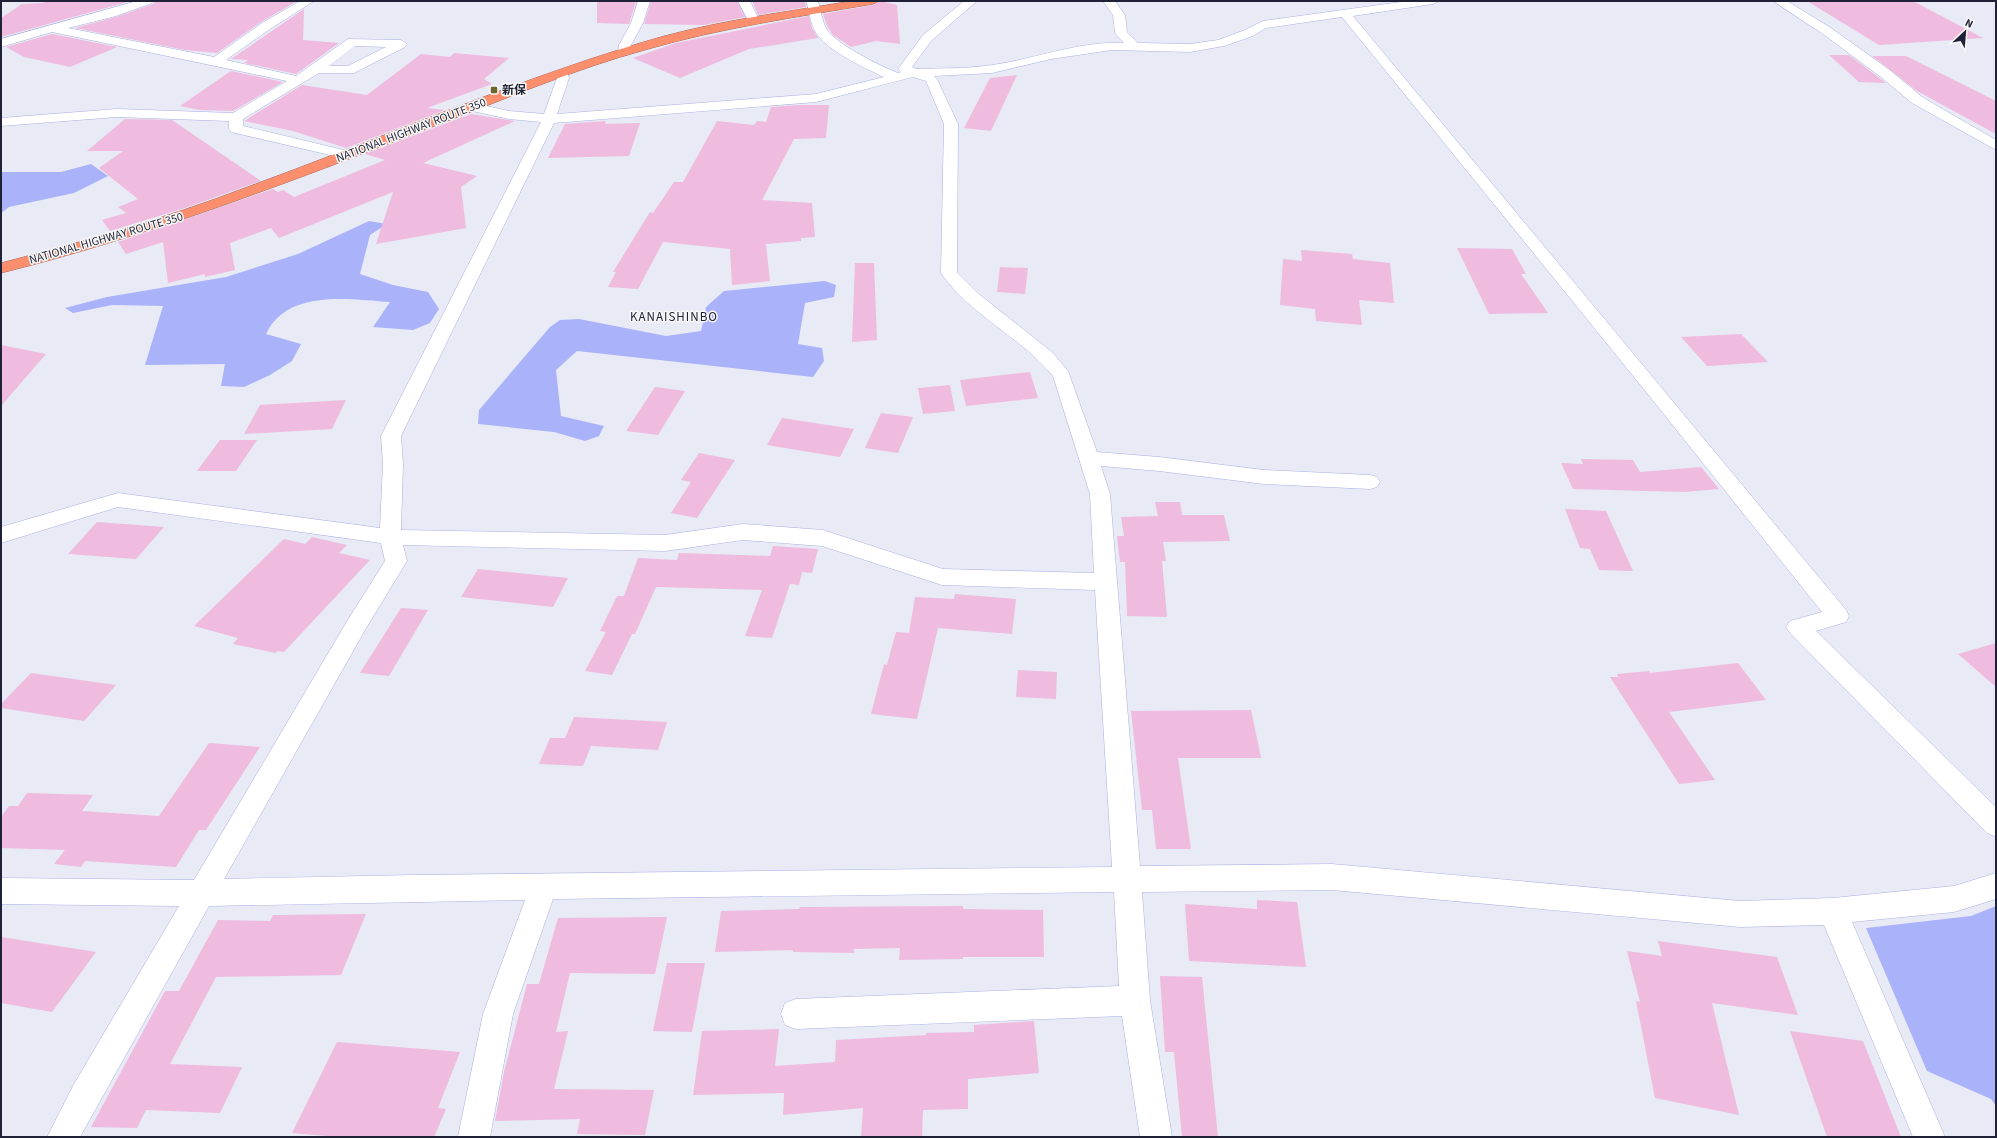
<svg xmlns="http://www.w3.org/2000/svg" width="1997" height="1138" font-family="'Source Sans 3','Noto Sans JP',sans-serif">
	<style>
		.forest { fill: #aab3fa }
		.building { fill: #efbbdf }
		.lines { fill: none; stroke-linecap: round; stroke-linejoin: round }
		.street-casing { stroke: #a8b0e4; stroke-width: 1 }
		.highway-casing { stroke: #ad685a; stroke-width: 1 }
		.street { fill: #fff; fill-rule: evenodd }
		.highway { fill: #fa8e6d; fill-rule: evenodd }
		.poi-dot { fill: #6e6430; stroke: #f8f8f8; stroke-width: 1.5 }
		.labels { text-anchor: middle; stroke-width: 3; stroke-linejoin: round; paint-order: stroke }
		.far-poi-label { font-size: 12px; font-weight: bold; fill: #1f2236; stroke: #f8f8f8; text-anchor: start }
		.far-street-label { font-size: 12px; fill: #1f2236; stroke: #f8f8f8 }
		.far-neighbourhood-label { font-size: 13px; letter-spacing: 1px; fill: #1f2236; stroke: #f8f8f8 }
	</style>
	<rect width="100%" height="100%" fill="#e8eaf5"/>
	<!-- forest -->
	<g class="forest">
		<path d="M91,164l17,12 -34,17 -65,14 -8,6v-41h60z"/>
		<path d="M369,221l18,3 -17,11 -10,39 33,11 35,7 11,17 -9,14 -17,7 -40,-3 17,-25c-41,-3 -103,-13 -124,32l35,10 -9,17 -22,14 -26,12 -23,-1 4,-22 -80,1 18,-59 -51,-1 -39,8 -8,-5 42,-11 119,-20 72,-23z"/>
		<path d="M825,281l11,4 -2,12 -29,6 -7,41 24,4 2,13 -11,16 -236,-26 -21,19 5,46 43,10 -5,10 -14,5 -31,-9 -76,-8 1,-14 71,-83 10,-7 19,-1 87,17 35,-5 5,-24 18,-16z"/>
		<path d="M1996,906v200l-5,-7 -64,-28 -61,-143 105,-12z"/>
	</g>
	<!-- building -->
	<g class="building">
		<path d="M47,1h84l-130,36v-19l21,-14 21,-1z"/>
		<path d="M156,1h141l-36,21 -44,31 -32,-3 -110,-22 41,-11 37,-13z"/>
		<path d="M597,1h39l-7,23 -32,-1z"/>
		<path d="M651,1h86l8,16 -41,8 -60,-1z"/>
		<path d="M752,1h53l1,6 -48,8z"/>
		<path d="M880,1l17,4 3,39 -24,-3 -25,6 -18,-12 -6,-9 -4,-12 50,-9z"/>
		<path d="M1807,1h106l70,37 -104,7z"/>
		<path d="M304,9l-1,31 36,3 -43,31 -52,-11 4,-3 -17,-1z"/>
		<path d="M809,16l3,12 6,10 -69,11 -69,29 -47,-20 43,-15z"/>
		<path d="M52,34l65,13 -47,20 -46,-10 -18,-10z"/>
		<path d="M454,53l55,5 -25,21 8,5 -65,24 18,2 -99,38 -53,-17 -49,-10 58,-36 65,10 54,-41 29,3z"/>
		<path d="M1829,55h20l37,28 -27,-1z"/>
		<path d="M1872,56h34l90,45v33l-79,-43z"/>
		<path d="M231,71l52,11 -50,29 -33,-1 -20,-4z"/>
		<path d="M1017,75l-26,56 -27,-3 26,-50z"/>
		<path d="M798,105h31l-3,33 -32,1 -32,61 50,3 3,34 -14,1v3l-35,3 4,37 -38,4 -2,-36 -67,-7 -25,47 -30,-2 8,-15h-3l37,-60 3,1 21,-31h9l34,-61 37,4 3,-4 9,1 5,-15z"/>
		<path d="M471,114l44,7 -92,42 54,13 -16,11 5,41 -90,16 17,-52 -114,46 -8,-10 -41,15 5,27 -30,7v-3l-37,9 -5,-41 -37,12 -8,-12 155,-53 5,3 5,-2 11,7 91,-37 -20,-6z"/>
		<path d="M125,119l47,1 89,61 -76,27 -75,23 -8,-11 24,-7 -8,-6 20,-8 -39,-31 24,-17h-36z"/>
		<path d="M606,121l-1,3 35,-1 -11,33 -81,2 17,-34z"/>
		<path d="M1457,248l55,1 14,25h-5l27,39 -59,1z"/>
		<path d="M1301,250l51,4 1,5 37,4 4,40 -35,-3 3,25 -46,-4 -1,-12 -35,-4 3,-46 19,2z"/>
		<path d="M855,263h19l3,77 -25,2z"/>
		<path d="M1000,267l28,1 -3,26 -28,-2z"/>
		<path d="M1741,334l27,28 -61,4 -26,-29z"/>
		<path d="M1,345l45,9 -45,52z"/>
		<path d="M1030,372l8,26 -72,8 -6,-26z"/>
		<path d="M950,385l5,26 -32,3 -5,-26z"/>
		<path d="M655,387l30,4 -27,44 -32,-4z"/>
		<path d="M346,400l-14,29 -88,5 16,-29z"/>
		<path d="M881,413l32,4 -15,36 -33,-5z"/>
		<path d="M782,418l72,11 -14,28 -73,-12z"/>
		<path d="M220,440h37l-21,31h-39z"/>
		<path d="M699,453l36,7 -38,58 -26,-5 20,-31 -10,-2z"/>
		<path d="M1581,459l52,1 7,12 61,-5 18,22 -35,3 -111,-3 -12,-26 22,1z"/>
		<path d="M1155,502h25l2,13h42l6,26 -67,1 3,19h-4l5,56 -40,-1 -2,-54h-5l-3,-26h7l-3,-19 37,-1z"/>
		<path d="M1565,509l41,2 27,60 -34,-1 -9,-21 -10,-1z"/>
		<path d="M97,522l67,5 -28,32 -68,-5z"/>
		<path d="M312,537l35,8 -8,8 31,7 -86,92 -7,-1 -1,2 -43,-9 5,-6 -44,-12 90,-87 21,5z"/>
		<path d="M773,546l45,3 -6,24 -10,-1 -3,13 -9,-1 -18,54 -27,-2 17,-46 -106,-3 -21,47h-3l-20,41 -27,-4 21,-39 -6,-1 17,-35h7l14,-38 39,2 2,-7 91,3z"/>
		<path d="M478,569l90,9 -15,29 -92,-10z"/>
		<path d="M955,594l61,5 -4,35 -74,-6 -21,91 -46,-5 13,-50 3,1 9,-33 13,1 6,-36 39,2z"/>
		<path d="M401,608l27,2 -39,66 -29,-3z"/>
		<path d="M1996,643v44l-38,-33z"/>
		<path d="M1738,663l28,37 -97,12 46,68 -36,4 -69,-107h8l-1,-3 32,-3 1,2z"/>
		<path d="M1018,670l39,2 -1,27 -40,-2z"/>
		<path d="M31,673l14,2 71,10 -32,36 -83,-13v-4z"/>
		<path d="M1251,710l10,48h-83l13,91h-35l-4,-39h-10l-11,-99z"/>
		<path d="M574,717l93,5 -9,28 -67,-4 -8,20 -44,-2 11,-26h15z"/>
		<path d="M209,743l51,4 -54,83h-7l-23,37 -91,-6 -4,6 -27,-3 11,-14 -64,-2v-31l8,-11h9l9,-13 66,2 -11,16 77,5z"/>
		<path d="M1257,900l40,2 9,65 -117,-6 -4,-57 72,5z"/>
		<path d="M963,906v3l80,1 1,47h-81v2l-64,1 1,-12 -46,1v4l-61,-1v-2l-78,2 6,-41 78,-2 1,-2z"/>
		<path d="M366,914l-25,61 -125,2 -46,87 72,3 -22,46 -74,-3 -9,18 -46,-1 74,-136h14l39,-71 52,1 3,-6z"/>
		<path d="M667,917l-12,57 -85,-1 -14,59 12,-1 -14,58 100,1 -9,45 -68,-1 3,-15 -85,2 9,-49 23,-88h12l19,-66z"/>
		<path d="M1,937l95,15 -44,60 -51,-9z"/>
		<path d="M1658,941l119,16 21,58 -86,-12 27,112 -84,-17 -19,-97 4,1 -13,-51 35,5z"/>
		<path d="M667,963h38l-13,69 -39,-1z"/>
		<path d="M1160,976l42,1 16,160h-36l-8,-85h-9z"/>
		<path d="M1034,1021l5,52 -71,6v30l-45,1 -1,27h-61l2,-29 -80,7 1,-22 -91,2 9,-64 77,-2 -4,37 60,-4 1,-22 90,-5v-2l48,-1v-7z"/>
		<path d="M1790,1031l73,10 38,96h-74z"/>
		<path d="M337,1042l123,10 -22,56 8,1 -12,28h-95l-47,-4z"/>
	</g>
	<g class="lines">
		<defs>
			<g id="street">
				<path d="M137,1h17l-2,2 -36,13 -48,12 146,29 48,-34 38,-22h14l-44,28 -44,31 70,16 52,-37 53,1 6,4 -2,3 -51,26h-35l-76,46v7l109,26 2,3 -2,3 -5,1 -116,-27 -2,-3v-8l-112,-4 -116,9v-8l116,-9 116,4 54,-32 -235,-49 -51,15v-8zM355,46l31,1 -38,19h-19z"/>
				<path d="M638,1h12l-7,22 -12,22 -3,10h-8l-2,-3 1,-7 12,-22z"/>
				<path d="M738,1h12l9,19 -2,2h-8z"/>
				<path d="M806,1h12c3,9 4,21 9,29 9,14 55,37 71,43l3,-1 -3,-3 25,-34 41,-34h13l-46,40 -19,26 4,2c25,-1 51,0 76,-4 44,-6 86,-24 132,-22l-9,-10 -2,-18 -10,-14h12l10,14 2,17 11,11 52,1 28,-4 27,-10 18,-9 145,-20h31l-6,3 -80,12 493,594 3,6 -3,6 -30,9 180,176v30l-9,-4 -197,-200 -4,-6 4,-6 32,-9 -175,-219 -305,-376 -76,11 -13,8 -29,10 -34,6 -78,-2 -61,9 -59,14 -58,3 3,3 21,45 -1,148 23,23 73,58 15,18 29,81 62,5 105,13 106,5 7,2 3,5 -3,5 -7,2 -106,-5 -105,-13 -58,-5 9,28 30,372 192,-2 408,37 93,-3 121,-12 42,-13v26l-42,13 -102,10 93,215h-32l-89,-212 -84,2 -408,-37 -190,2 8,108 22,137h-32l-18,-121 -326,13 -11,-4 -4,-11 4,-11 11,-4 323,-13 -5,-94 -561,7 -40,115 -23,123h-32l25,-123 42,-114 -316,6 -129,231h-33l27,-53 105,-178 -178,-2v-26l193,2 155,-262 36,-57 -4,-18 -263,-36 -117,36v-16l117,-34 262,35 3,-64 -2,-28 160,-314 -32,-3 -41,-9 -2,-3 2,-3 5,-1 36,8 35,3 13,-36 -1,-5 6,-4 5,1 2,8 -12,36 259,-20 68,-17c-19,-9 -59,-27 -69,-46 -5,-9 -5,-20 -9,-30zM913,77l13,4 18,43 -3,149c29,42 80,64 112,103l37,118 4,79 -151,-4 -120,-39 -80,-6 -78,11 -264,-5 2,-66 -2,-28 153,-313 262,-21zM743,540l79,6 120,39 153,5 17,277 -698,8 -190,4 141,-249 42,-69 -4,-16 262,6z"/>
				<path d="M1773,1h14l44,27 60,43 31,26 74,43v10l-84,-47 -31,-26 -58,-43z"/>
			</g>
			<path id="highway" d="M852,1h27l-6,3c-76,13 -152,24 -225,45 -74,20 -145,51 -216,78 -142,55 -283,109 -431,146v-10c82,-21 165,-45 244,-75 131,-48 259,-103 392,-144 70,-22 143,-31 215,-43z"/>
		</defs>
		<!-- street casing -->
		<use href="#street" class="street-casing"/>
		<!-- highway casing -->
		<use href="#highway" class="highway-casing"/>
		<!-- street -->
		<use href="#street" class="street"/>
		<!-- highway -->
		<use href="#highway" class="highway"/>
	</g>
	<!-- markers -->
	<rect class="poi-dot" x="490" y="86" width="8" height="8" rx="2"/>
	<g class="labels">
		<!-- far-poi labels -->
		<g class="far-poi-label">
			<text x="502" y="94">新保</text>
		</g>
		<!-- far-street labels -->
		<g class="far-street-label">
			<text transform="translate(411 130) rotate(-21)" y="4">NATIONAL HIGHWAY ROUTE 350</text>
			<text transform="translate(106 238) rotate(-16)" y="4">NATIONAL HIGHWAY ROUTE 350</text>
		</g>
		<!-- far-neighbourhood labels -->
		<g class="far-neighbourhood-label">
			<text x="674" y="321">KANAISHINBO</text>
		</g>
	</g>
	<!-- border -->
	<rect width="1997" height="1138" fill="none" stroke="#1f2236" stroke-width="4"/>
	<!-- north arrow -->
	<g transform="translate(1965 32) rotate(26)" stroke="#f8f8f8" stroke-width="3" paint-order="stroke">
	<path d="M0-3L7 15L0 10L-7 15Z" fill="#1f2236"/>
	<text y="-6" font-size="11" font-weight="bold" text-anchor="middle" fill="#1f2236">N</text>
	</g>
</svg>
